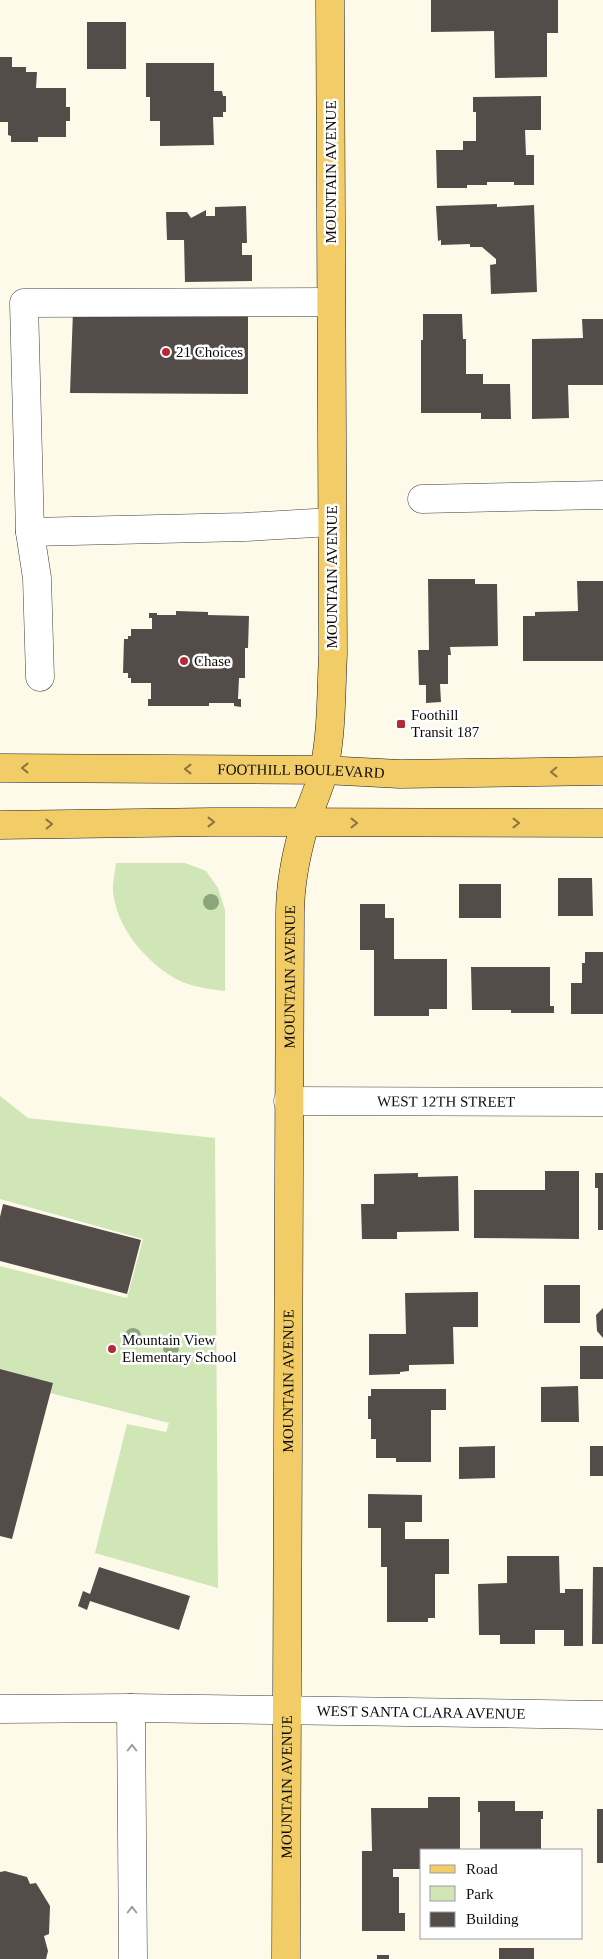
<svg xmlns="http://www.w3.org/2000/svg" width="603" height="1959" font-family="'Times New Roman',serif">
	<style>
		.green { fill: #d0e6b6 }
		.building { fill: #534c48 }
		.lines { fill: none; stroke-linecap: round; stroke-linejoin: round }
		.minor-casing { stroke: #3e3e3e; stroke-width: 29 }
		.major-casing { stroke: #1c1c1c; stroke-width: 29 }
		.minor { stroke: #fff; stroke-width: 28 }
		.major { stroke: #f2cc66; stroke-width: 28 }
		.tree { fill: #8ca57a }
		.oneway { stroke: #8a753d }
		.oneway2 { stroke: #9d9d9d }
		.poi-dot { fill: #b32b35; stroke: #fff; stroke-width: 2 }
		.labels { text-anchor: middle; stroke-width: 5; stroke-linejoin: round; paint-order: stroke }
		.street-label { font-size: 15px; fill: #0b0b0b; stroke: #fff }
		.poi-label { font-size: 15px; fill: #0b0b0b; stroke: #fff; text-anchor: start }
	</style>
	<rect width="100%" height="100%" fill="#fefaea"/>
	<!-- green -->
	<g class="green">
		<path d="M116,863h69l21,8 12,17 7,22v81c-16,-2 -34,-4 -49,-12 -29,-17 -56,-47 -62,-81 -3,-10 1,-24 2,-35z"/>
		<path d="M0,1096l28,22 187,20 3,450 -123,-35 32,-129 39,8 3,-9 -119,-30 3,-10 -53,-14v-103l127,32 16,-59 -143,-40z"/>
	</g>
	<!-- building -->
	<g class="building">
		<path d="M431,0h127v33h-11v44l-52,1 -1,-47 -63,1z"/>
		<rect x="87" y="22" width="39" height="47"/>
		<path d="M0,57h12v10h14v5h11l-1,16h30v19h4v14h-4v16h-28v5h-27v-6l-3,-1v-13h-8z"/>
		<path d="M146,63h68v28h8l1,5h3v16h-3v5h-10l1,28 -54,1v-25h-10v-24h-4z"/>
		<path d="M541,96v34h-16l1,25h8v30h-20v-3h-27v3h-20v3h-30l-1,-38h27v-9h13v-29h-3v-15z"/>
		<path d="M497,204v3l37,-2 3,87 -46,2 -1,-29 6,-1v-5l-14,-12h-12v-3l-29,1v-5l-3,1 -2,-35z"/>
		<path d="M246,206l1,37h-5v12h10v26l-67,1 -1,-42h-17l-1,-28h21l4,6 15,-8v6h9v-9z"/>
		<path d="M73,311l175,1v82l-178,-1z"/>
		<path d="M423,314h39l1,25h3v35h17v10h27l1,35h-30v-6h-60v-73h2z"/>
		<path d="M582,319h21v66h-35l1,33 -37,1v-80l51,-1z"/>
		<path d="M428,579h47v5h22l1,62 -48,1 1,8h-3v29h-8l1,18 -15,1v-18h-7l-1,-35h11z"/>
		<path d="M577,581h26v80h-80v-45h12v-4l43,-1z"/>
		<path d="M176,611l32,1v3l41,1 -1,32h-3v30h-6l-1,21h3v8l-7,-1v-3h-25v3h-61v-7h3v-16h-20v-5h-3v-5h-5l1,-34h4v-3h3v-7h21v-11h-3v-5h8v2h19z"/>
		<path d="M558,878h34l1,38h-35z"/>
		<rect x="459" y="884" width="42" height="34"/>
		<path d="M360,904h25v14h9v41h53v50h-18v7h-55v-66h-14z"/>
		<path d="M585,952h18v62h-32v-31h11v-20h3z"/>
		<path d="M471,967h79v39h4v7h-43v-3h-39z"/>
		<path d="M545,1171h34v68l-105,-1v-48h71z"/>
		<path d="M418,1173v4l40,-1 1,55 -62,1v7h-35l-1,-35h13v-30z"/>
		<path d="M595,1173h8v57h-5v-42h-3z"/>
		<path d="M3,1204l138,36 -14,54 -127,-33v-44z"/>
		<rect x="544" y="1285" width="36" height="38"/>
		<path d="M478,1292v35h-25l1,37 -45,1v6l-9,1v2l-31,1v-41h37l-1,-41z"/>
		<path d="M603,1308v30l-6,-7 -1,-16z"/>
		<rect x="580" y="1346" width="23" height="33"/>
		<path d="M0,1369l53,14 -41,156 -12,-3z"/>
		<path d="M578,1386l1,36h-38v-35z"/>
		<path d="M371,1389h75v21h-15v52h-35v-4h-20v-19h-5v-20h-3v-23h3z"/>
		<path d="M495,1446v32l-36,1v-32z"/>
		<rect x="590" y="1446" width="13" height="30"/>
		<path d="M368,1494l54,1v27h-17v17h44v35h-14v44h-7v4h-41v-55h-6v-39h-13z"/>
		<path d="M507,1556h52l1,37h5v-4h18v57h-19v-16h-29v14h-35v-9h-21l-1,-51 29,-1z"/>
		<path d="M99,1567l91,29 -11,34 -89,-29 -3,9 -9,-4 5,-15 7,3z"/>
		<path d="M593,1567h10v77h-11z"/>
		<path d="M428,1797h32v53h-38v19h-29v8h6v36h6v18h-43v-80h10l-1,-43h57z"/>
		<path d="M478,1801h37v10h28v8h-2v31h-61v-38h-2z"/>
		<rect x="597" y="1809" width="6" height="54"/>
		<path d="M5,1871l22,6 3,7 6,-1 14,23 -1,28 -5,2 4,15 -2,8h-46v-87z"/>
		<rect x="499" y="1948" width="35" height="11"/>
		<rect x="377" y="1955" width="12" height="4"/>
	</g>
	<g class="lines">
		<defs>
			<g id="minor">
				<path d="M422,499l181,-4"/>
				<path d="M30,532l215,-5 87,-5"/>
				<path d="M40,677l-3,-99 -7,-46 -6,-229 307,-1"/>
				<path id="s1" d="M288,1101l315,1"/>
				<path d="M131,1708l2,251"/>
				<path id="s2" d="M0,1709l131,-1 472,7"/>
			</g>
			<g id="major">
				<path id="s3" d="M0,768l324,2 76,4 203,-3"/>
				<path d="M0,825l212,-3 391,1"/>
				<path id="s4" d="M286,1959l4,-1045c0,-32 6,-60 15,-91 6,-18 15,-35 19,-54 8,-37 7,-77 9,-115l-3,-654"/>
			</g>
		</defs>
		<!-- minor casing -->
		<use href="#minor" class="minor-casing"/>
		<!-- major casing -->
		<use href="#major" class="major-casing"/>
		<!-- minor -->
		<use href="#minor" class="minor"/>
		<!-- major -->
		<use href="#major" class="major"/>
	</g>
	<!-- trees -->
	<g class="tree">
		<circle cx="211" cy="902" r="8"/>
		<circle cx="133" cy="1336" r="8"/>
		<circle cx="171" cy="1348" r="8"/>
	</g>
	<!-- one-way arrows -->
	<defs><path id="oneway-chevron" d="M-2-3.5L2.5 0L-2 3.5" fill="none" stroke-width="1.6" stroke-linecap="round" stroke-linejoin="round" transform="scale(1.25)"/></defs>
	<g class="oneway">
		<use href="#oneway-chevron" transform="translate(25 768) rotate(-180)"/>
		<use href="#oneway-chevron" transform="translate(188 769) rotate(-180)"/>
		<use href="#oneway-chevron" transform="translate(554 772) rotate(179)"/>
		<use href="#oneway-chevron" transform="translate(211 822)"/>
		<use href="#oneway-chevron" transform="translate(354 823)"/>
		<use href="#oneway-chevron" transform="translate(516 823)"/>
		<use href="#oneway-chevron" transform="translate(49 824) rotate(-1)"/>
	</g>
	<g class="oneway2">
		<use href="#oneway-chevron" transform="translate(132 1748) rotate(-90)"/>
		<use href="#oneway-chevron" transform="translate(132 1910) rotate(-90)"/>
	</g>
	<!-- markers -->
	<g class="poi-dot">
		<circle cx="166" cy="352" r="5"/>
		<circle cx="184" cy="661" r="5"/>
		<rect x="396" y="719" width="10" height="10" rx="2.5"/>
		<circle cx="112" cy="1349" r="5"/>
	</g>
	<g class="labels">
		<!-- street labels -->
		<g class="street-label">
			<text transform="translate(331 172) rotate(-90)" y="5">MOUNTAIN AVENUE</text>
			<text transform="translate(332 577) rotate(-90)" y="5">MOUNTAIN AVENUE</text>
			<text dy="5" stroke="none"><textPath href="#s3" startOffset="301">FOOTHILL BOULEVARD</textPath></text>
			<text dy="5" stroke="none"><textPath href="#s4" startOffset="982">MOUNTAIN AVENUE</textPath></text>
			<text dy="5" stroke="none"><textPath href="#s1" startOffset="158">WEST 12TH STREET</textPath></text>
			<text dy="5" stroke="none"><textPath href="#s4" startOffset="578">MOUNTAIN AVENUE</textPath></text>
			<text dy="5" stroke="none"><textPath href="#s2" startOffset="421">WEST SANTA CLARA AVENUE</textPath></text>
			<text dy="5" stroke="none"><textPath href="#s4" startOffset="172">MOUNTAIN AVENUE</textPath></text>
		</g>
		<!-- poi labels -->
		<g class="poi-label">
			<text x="176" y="357">21 Choices</text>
			<text x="194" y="666">Chase</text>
			<text x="411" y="720">Foothill<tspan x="411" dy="17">Transit 187</tspan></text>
			<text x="122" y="1345">Mountain View<tspan x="122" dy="17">Elementary School</tspan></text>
		</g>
	</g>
	<!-- legend -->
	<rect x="420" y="1849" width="162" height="90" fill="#ffffff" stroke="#9d9d9d"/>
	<rect x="430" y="1865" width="25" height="8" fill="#f2cc66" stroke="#9d9d9d"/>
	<text x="466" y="1874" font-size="15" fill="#0b0b0b">Road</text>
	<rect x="430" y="1886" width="25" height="15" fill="#d0e6b6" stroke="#9d9d9d"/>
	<text x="466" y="1899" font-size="15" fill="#0b0b0b">Park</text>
	<rect x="430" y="1912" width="25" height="15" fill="#534c48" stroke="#9d9d9d"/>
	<text x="466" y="1924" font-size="15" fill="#0b0b0b">Building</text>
</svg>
